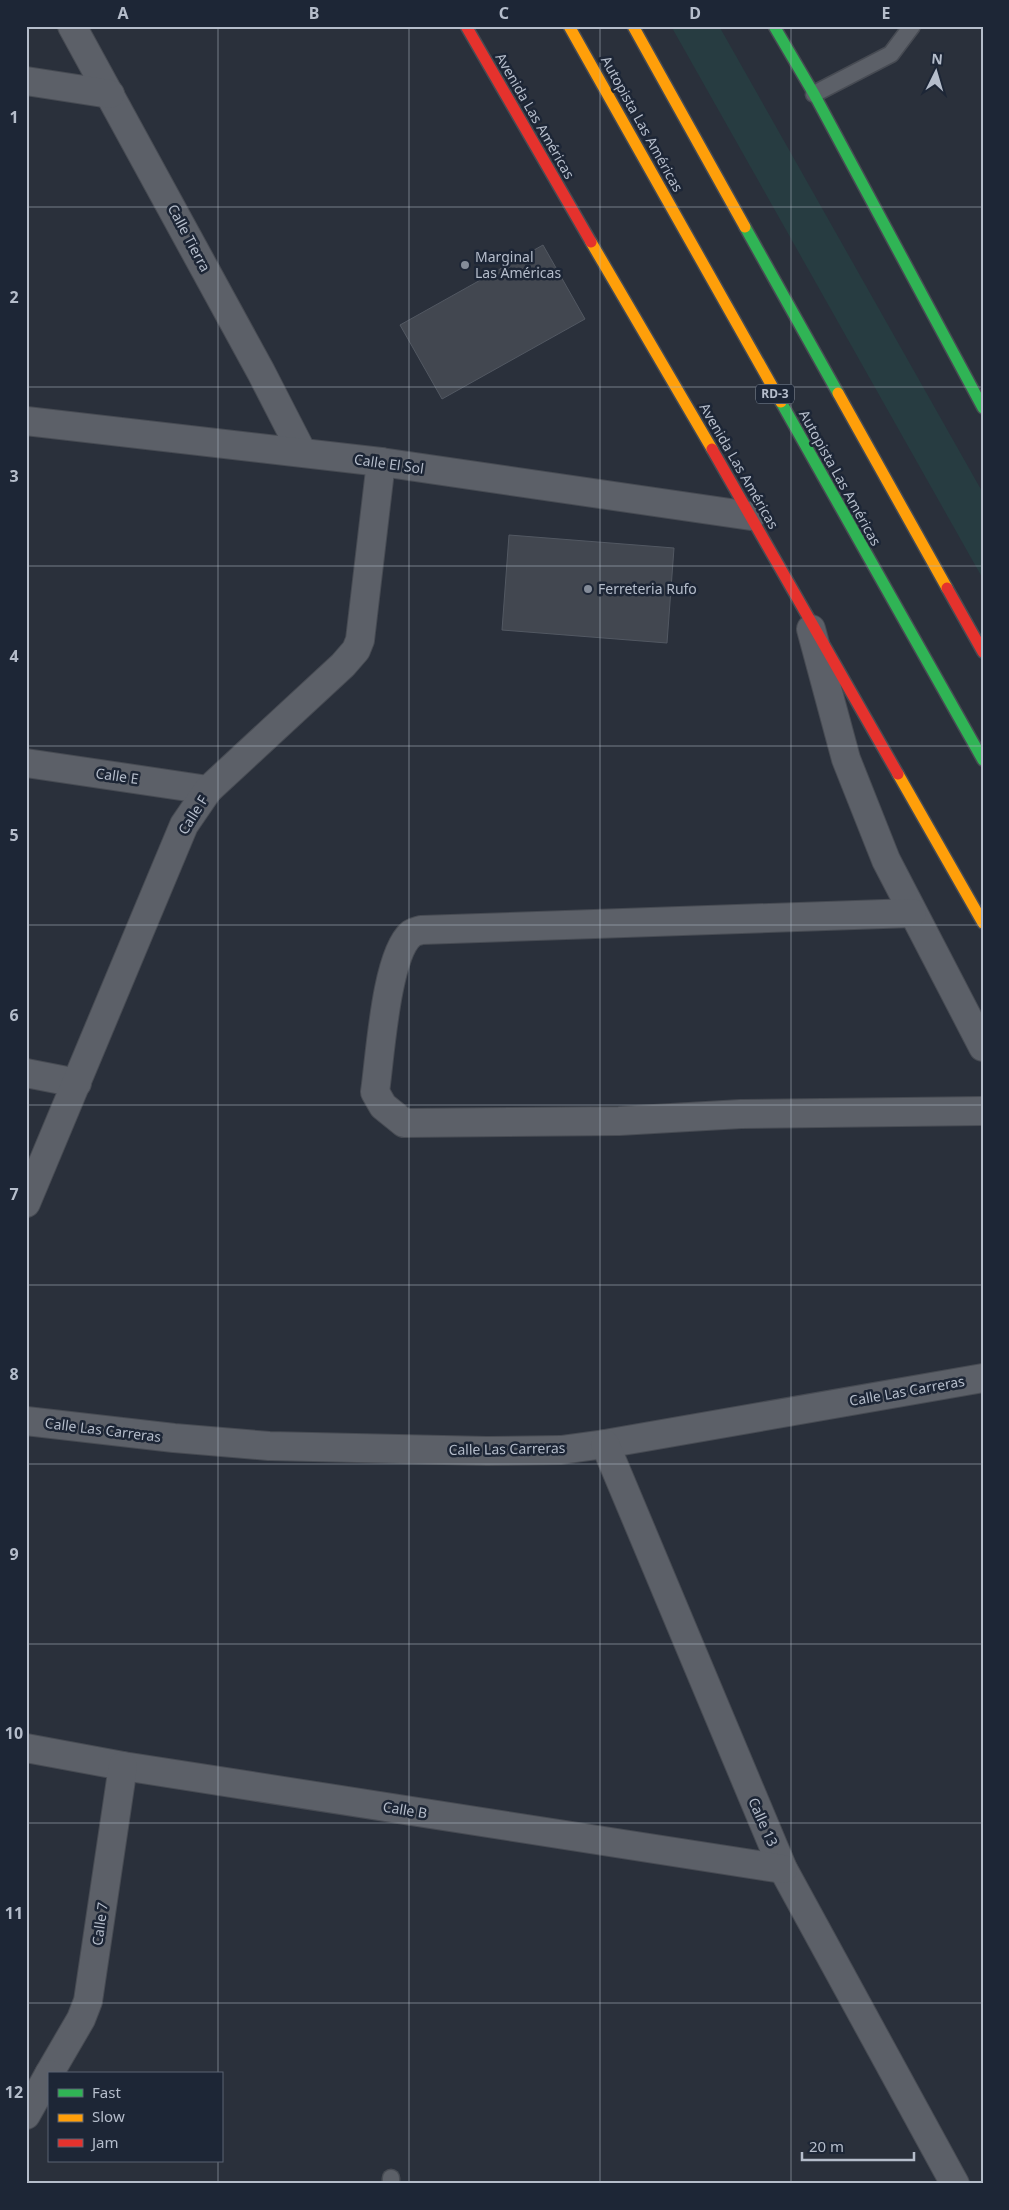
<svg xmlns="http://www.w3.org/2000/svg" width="1009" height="2210" font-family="'Noto Sans',sans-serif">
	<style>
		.green { fill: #273c41 }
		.building { fill: #424750; stroke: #525862 }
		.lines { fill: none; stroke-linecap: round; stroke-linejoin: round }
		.lane-casing { stroke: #474b53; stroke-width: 19 }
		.street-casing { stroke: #474b53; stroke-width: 30 }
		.fast-casing { stroke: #474b53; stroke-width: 14 }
		.slow-casing { stroke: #474b53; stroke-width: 14 }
		.jam-casing { stroke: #474b53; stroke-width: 14 }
		.lane { stroke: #5c6068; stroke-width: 16 }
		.street { stroke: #5c6068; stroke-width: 28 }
		.fast { stroke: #30b455; stroke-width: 11 }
		.slow { stroke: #ff9f0a; stroke-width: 11 }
		.jam { stroke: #e5322d; stroke-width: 11 }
		.grid { fill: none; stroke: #b5bdcb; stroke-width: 1; stroke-opacity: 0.55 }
		.poi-dot { fill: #848c99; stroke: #1d2636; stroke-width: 2 }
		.labels { text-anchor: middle; stroke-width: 5; stroke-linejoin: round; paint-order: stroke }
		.shield { fill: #1d2636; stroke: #87909e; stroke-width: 1 }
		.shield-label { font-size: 12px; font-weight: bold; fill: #b5bdcb }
		.street-label { font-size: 14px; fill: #b5bdcb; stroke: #1d2636 }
		.poi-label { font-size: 14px; fill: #b5bdcb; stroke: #1d2636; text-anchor: start }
		.neatline { fill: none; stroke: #b5bdcb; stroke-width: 2 }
		.grid-label { font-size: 16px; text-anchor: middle; font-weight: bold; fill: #b5bdcb }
	</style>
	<rect width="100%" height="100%" fill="#2a303b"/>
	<!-- green -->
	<path class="green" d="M671,26h48l264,467v86z"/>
	<!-- building -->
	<g class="building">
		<path d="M543,245l42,74 -143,80 -42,-74z"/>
		<path d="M509,535l165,13 -7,95 -165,-13z"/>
	</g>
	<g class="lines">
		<defs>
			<g id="lane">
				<path d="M814,94l77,-40 21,-28"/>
				<path d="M391,2184v-6"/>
			</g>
			<g id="street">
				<path d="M72,26l189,346 41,80"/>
				<path d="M26,81l84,13"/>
				<path d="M26,421l355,41 370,54"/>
				<path d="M811,629l35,130 40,101 97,187"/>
				<path d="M26,763l182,27"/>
				<path d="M912,913l-491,17c-3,1 -8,2 -10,4 -25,21 -31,124 -36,158l8,14 21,17 215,-2 122,-7 242,-3"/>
				<path d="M26,1073l51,10"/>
				<path d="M26,1203l158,-378 24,-35 135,-125 13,-15 4,-10 21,-178"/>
				<path d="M26,1421l148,17 95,8 218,5 74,-1 44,-6 378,-66"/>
				<path d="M605,1444l178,425 172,315"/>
				<path d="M26,1748l97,18 660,103"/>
				<path d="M49,2074l32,-55 7,-18 35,-235"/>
				<path d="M26,2115l23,-41"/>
			</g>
			<g id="fast">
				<path d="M774,26l40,68 169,314"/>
				<path d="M745,227l93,166"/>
				<path d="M781,402l202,358"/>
			</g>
			<g id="slow">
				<path d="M569,26l212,376"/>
				<path d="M633,26l112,201"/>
				<path d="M591,242l121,207"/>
				<path d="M838,393l109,195"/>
				<path d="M898,774l85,149"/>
			</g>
			<g id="jam">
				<path d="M466,26l125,216"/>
				<path d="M712,449l186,325"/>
				<path d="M947,588l36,64"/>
			</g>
		</defs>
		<!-- lane casing -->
		<use href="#lane" class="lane-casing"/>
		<!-- street casing -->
		<use href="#street" class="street-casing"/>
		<!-- fast casing -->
		<use href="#fast" class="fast-casing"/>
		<!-- slow casing -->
		<use href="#slow" class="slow-casing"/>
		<!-- jam casing -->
		<use href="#jam" class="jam-casing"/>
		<!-- lane -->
		<use href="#lane" class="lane"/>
		<!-- street -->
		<use href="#street" class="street"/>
		<!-- fast -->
		<use href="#fast" class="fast"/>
		<!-- slow -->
		<use href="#slow" class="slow"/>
		<!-- jam -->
		<use href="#jam" class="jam"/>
	</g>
	<!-- grid -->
	<path class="grid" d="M218,26v2048M409,26v2158M600,26v2158M791,26v2158M26,207h957M26,387h957M26,566h957M26,746h957M26,925h957M26,1105h957M26,1285h957M26,1464h957M26,1644h957M26,1823h957M26,2003h957M218,2161v23"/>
	<!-- markers -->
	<g class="poi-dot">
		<circle cx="465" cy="265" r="5"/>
		<circle cx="588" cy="589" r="5"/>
	</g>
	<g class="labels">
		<!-- shield labels -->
		<rect class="shield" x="756" y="384.5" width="38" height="19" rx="4"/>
		<g class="shield-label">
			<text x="775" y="398">RD-3</text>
		</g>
		<!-- street labels -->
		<g class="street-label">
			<text transform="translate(535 116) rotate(60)" y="5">Avenida Las Américas</text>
			<text transform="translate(642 124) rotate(61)" y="5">Autopista Las Américas</text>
			<text transform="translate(189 238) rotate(62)" y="5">Calle Tierra</text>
			<text transform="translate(389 464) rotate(8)" y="5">Calle El Sol</text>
			<text transform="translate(739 466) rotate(60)" y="5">Avenida Las Américas</text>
			<text transform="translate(840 478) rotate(61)" y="5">Autopista Las Américas</text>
			<text transform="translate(117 776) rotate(8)" y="5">Calle E</text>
			<text transform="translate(193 815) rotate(-58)" y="5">Calle F</text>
			<text transform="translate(907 1391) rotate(-10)" y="5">Calle Las Carreras</text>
			<text transform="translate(103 1430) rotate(7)" y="5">Calle Las Carreras</text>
			<text transform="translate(507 1449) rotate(-1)" y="5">Calle Las Carreras</text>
			<text transform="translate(405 1810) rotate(9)" y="5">Calle B</text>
			<text transform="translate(763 1822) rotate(66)" y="5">Calle 13</text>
			<text transform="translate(100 1924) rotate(-82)" y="5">Calle 7</text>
		</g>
		<!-- poi labels -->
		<g class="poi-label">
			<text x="475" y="262">Marginal<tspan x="475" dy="16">Las Américas</tspan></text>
			<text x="598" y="594">Ferreteria Rufo</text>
		</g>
	</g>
	<!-- border -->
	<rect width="1009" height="2210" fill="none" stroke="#1d2636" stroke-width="55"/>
	<!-- legend -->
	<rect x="48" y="2072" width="175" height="90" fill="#1d2636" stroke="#5a6272"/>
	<rect x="58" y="2089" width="25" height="8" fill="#30b455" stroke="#5a6272"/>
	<text x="92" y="2098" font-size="15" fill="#b5bdcb">Fast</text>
	<rect x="58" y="2114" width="25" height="8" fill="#ff9f0a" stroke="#5a6272"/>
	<text x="92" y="2122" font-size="15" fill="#b5bdcb">Slow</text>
	<rect x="58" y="2139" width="25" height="8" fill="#e5322d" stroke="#5a6272"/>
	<text x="92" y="2148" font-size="15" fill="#b5bdcb">Jam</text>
	<!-- north arrow -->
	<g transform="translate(936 72) rotate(5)" stroke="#1d2636" stroke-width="4" paint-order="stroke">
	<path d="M0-4L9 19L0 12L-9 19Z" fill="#b5bdcb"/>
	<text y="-8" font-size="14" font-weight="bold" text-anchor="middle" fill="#b5bdcb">N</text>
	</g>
	<!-- scale -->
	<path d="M802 2152v8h112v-8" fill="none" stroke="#b5bdcb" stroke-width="2.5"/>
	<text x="809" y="2152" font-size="15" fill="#b5bdcb" stroke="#1d2636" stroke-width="4" paint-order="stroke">20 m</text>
	<rect x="28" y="28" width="954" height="2154" class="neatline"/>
	<g class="grid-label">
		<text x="123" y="19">A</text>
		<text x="314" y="19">B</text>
		<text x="504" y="19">C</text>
		<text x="695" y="19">D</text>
		<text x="886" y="19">E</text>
		<text x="14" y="123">1</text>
		<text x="14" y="303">2</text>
		<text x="14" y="482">3</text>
		<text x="14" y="662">4</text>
		<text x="14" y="841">5</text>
		<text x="14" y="1021">6</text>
		<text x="14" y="1200">7</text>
		<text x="14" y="1380">8</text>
		<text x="14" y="1560">9</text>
		<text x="14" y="1739">10</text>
		<text x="14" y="1919">11</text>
		<text x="14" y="2098">12</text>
	</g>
</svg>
